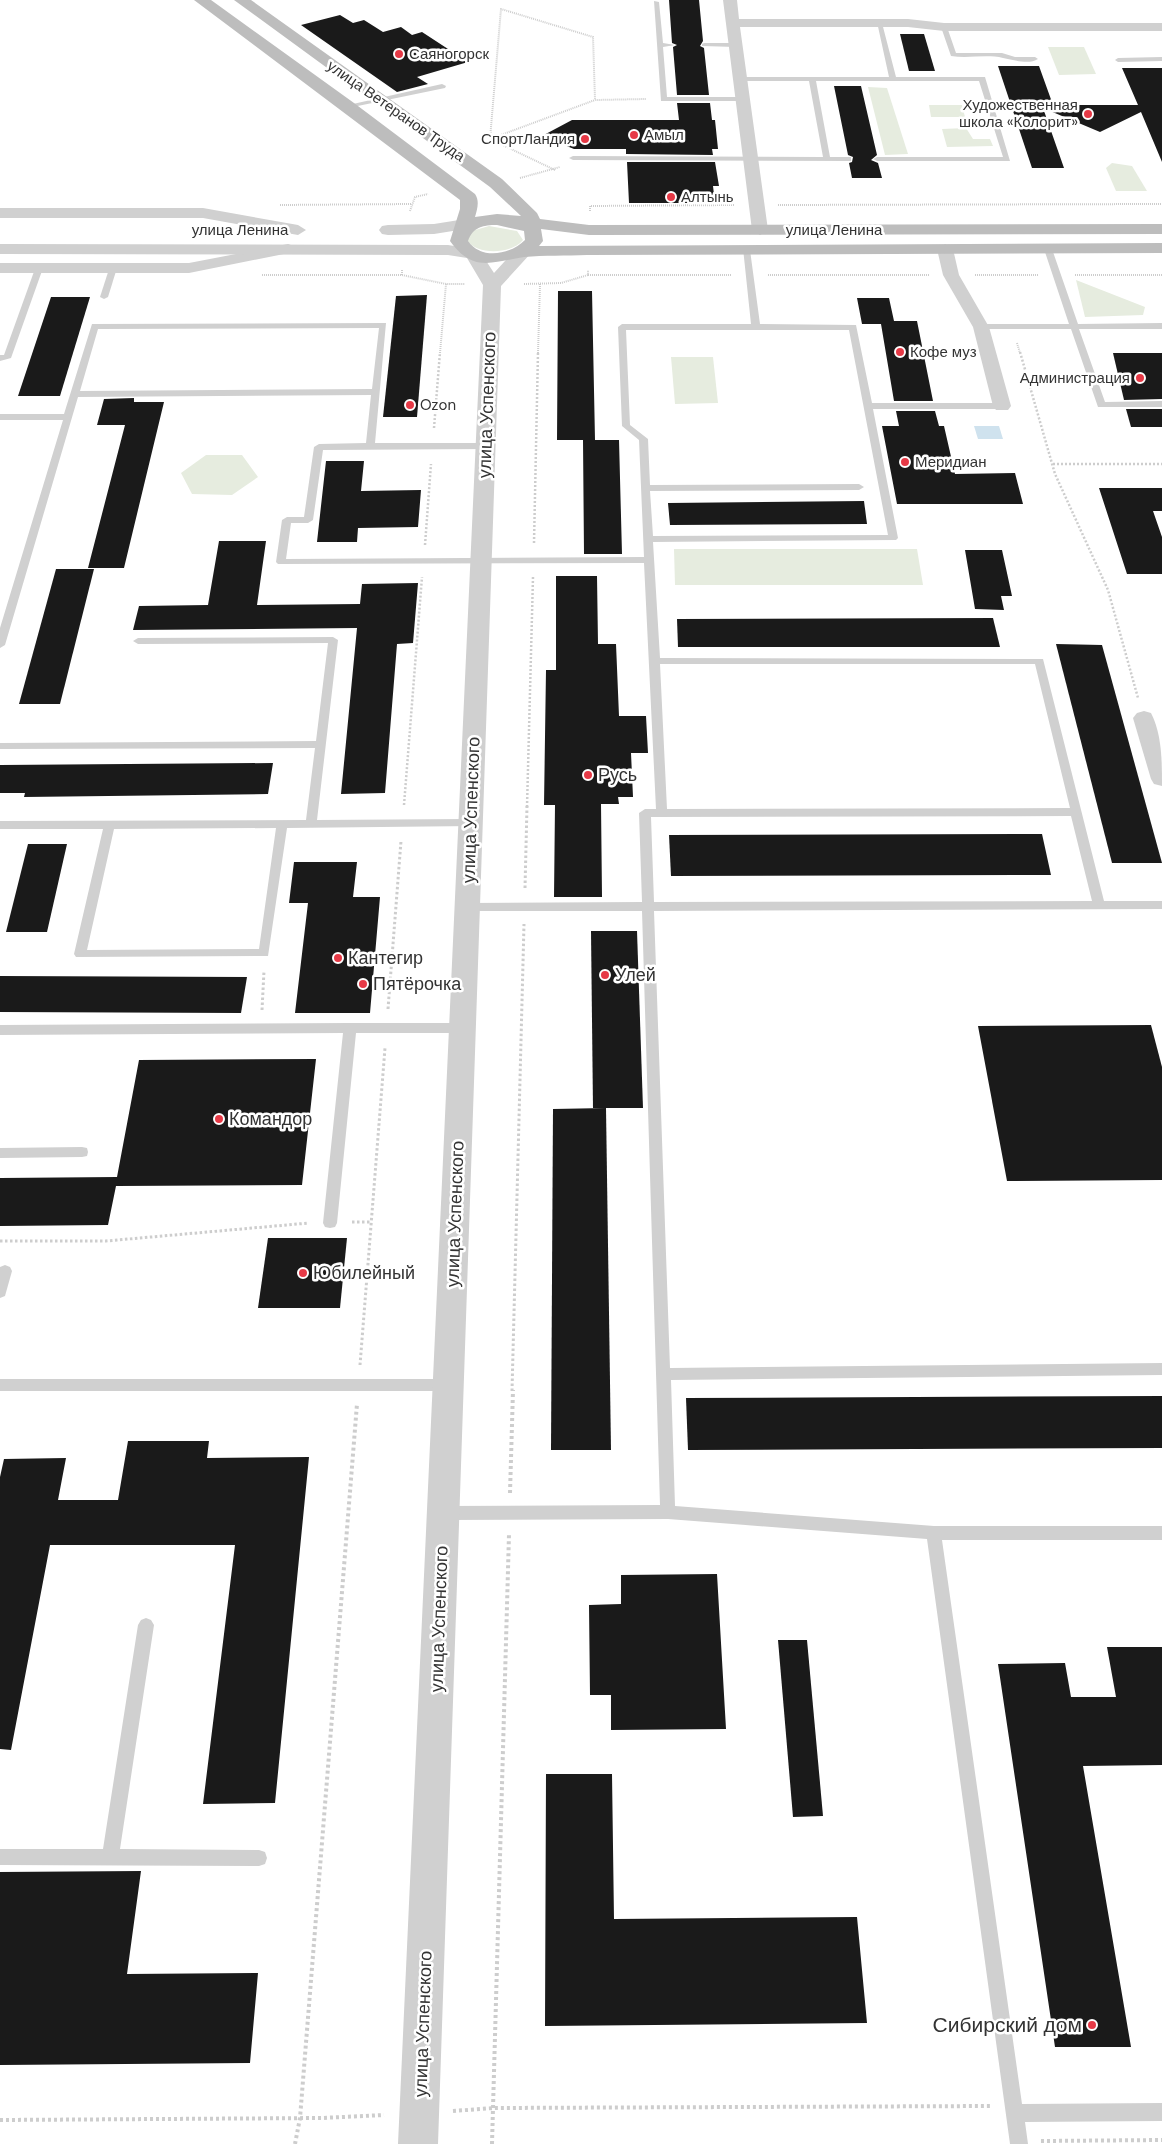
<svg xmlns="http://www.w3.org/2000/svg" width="1162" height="2144" font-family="'DM Sans',sans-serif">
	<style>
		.green { fill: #e6ecdf }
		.water { fill: #cfe2ee }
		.building { fill: #1a1a1a }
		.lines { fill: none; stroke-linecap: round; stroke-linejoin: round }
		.path-far3 { stroke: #cdcdcd; stroke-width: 2; stroke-dasharray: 1 1; stroke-linecap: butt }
		.path-far2 { stroke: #cdcdcd; stroke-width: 2.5; stroke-dasharray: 2 2; stroke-linecap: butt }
		.path-far1 { stroke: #cdcdcd; stroke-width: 3; stroke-dasharray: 2.5 2.5; stroke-linecap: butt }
		.path { stroke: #cdcdcd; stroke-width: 4; stroke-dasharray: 3 3; stroke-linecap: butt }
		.service { fill: #d0d0d0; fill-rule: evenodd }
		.minor { fill: #d0d0d0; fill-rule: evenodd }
		.tertiary { fill: #d0d0d0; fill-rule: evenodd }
		.secondary { fill: #bdbdbd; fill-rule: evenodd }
		.poi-dot { fill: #e63946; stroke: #fff; stroke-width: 2 }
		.labels { text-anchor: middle; stroke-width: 5; stroke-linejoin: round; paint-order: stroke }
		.far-poi-label { font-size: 15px; fill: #333; stroke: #fff; text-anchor: start }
		.far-street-label { font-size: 15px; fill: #333; stroke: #fff }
		.street-label { font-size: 18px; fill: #333; stroke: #fff }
		.poi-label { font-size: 18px; fill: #333; stroke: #fff; text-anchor: start }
		.near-poi-label { font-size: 21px; fill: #333; stroke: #fff; text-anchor: end }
	</style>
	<rect width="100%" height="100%" fill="#fff"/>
	<!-- green -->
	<g class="green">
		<path d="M1048,47h36l12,27 -37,1z"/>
		<path d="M868,87l19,1 21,66 -23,1z"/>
		<path d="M929,105h33l3,12h-34z"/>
		<path d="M966,128l7,11h17l3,7 -46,1 -5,-18z"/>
		<path d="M1112,163l20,3 15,25h-31l-10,-23z"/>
		<path d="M489,226l28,5 6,9c-11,14 -46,16 -56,0l5,-9z"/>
		<path d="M1076,280l69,27 -2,8 -58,2z"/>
		<path d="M671,357h42l5,46 -43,1z"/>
		<path d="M206,455h36l16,22 -26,18 -40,-1 -11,-21z"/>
		<path d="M674,549h243l6,36h-248z"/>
	</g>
	<!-- water -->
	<path class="water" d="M974,426h25l4,13h-25z"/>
	<!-- building -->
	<g class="building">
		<path d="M669,0h30l4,41 -3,5 4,2 5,47h-32l-4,-48 4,-2 -5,-2z"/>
		<path d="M340,15l13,8 11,-3 19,12 18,-5 11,8 10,-3 46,30 -51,15 11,7 -31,8 -96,-67z"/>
		<path d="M900,34h24l11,37h-26z"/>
		<path d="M998,66h41l14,39h85l-16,-37h40v94l-21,-50 -41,20 -57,-24 21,60h-32z"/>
		<path d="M834,86h27l16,69 -6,5 7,3 4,15h-30l-3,-15 3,-1 1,-5 -5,-2z"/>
		<path d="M677,103h33l2,17h3l3,29h-6l1,6 -87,-1v-5h-52l-32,-13 30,-16h107z"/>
		<path d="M627,162h88l4,24h-6l2,17h-86z"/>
		<path d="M558,291h34l3,149h24l3,114h-38l-1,-114h-26z"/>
		<path d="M427,295l-10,122h-34l13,-121z"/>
		<path d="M51,297h39l-30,99h-42z"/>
		<path d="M857,298h32l5,23h23l16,80h-39l-13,-77h-19z"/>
		<path d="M1113,353h49v46l-38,1z"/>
		<path d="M134,398v4h30l-40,166h-36l37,-143h-28l7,-26z"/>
		<path d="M1126,409h36v18h-31z"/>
		<path d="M896,411h39l4,15h5l11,48 60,-1 8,31h-126l-15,-78h17z"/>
		<path d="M326,461h38l-3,30 60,-1 -3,37 -60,1 -1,14h-40z"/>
		<path d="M1099,488h63v23h-9l9,26v37h-35z"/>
		<path d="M864,501l3,23 -197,1 -2,-22z"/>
		<path d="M219,541h47l-9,64 103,-1 2,-20 56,-1 -5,60 -16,1 -12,149 -44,1 16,-166 -224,2 6,-24 69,-1z"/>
		<path d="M965,550h37l10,46h-11l3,14 -29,-1z"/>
		<path d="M56,569h38l-34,135h-41z"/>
		<path d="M556,576h41l1,68h18l3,72h27l2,37h-17l2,44h-15l1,7h-18l1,93h-48l1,-92h-11l2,-135h10z"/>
		<path d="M993,618l7,29h-322l-1,-28z"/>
		<path d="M1056,644l46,1 60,218h-50z"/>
		<path d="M273,763l-5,31 -244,3 1,-4h-25v-28z"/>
		<path d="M1042,834l9,41 -380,1 -2,-41z"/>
		<path d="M28,844h39l-20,88h-41z"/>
		<path d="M294,862h63l-4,35h27l-10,116h-75l13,-110h-19z"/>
		<path d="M591,931h46l6,177h-50z"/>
		<path d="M0,976l247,1 -6,36 -241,-1z"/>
		<path d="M1151,1025l11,42v113l-155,1 -29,-155z"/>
		<path d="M316,1059l-14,126 -186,1 -8,39 -108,1v-48l117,-1 22,-117z"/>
		<path d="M606,1108l5,342h-60l2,-341z"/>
		<path d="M268,1238h79l-7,70h-82z"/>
		<path d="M1162,1396v52l-474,2 -2,-52z"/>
		<path d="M128,1441h81l-2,17 102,-1 -34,346 -72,1 32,-259h-185l-39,205 -11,-1v-272l4,-18 62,-1 -8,42h60z"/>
		<path d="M717,1574l9,155 -115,1v-35h-21l-1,-90 32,-1v-29z"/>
		<path d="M778,1640h29l16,176 -30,1z"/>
		<path d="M1107,1647h55v118l-79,1 48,281h-76l-57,-383 67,-1 6,34h45z"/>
		<path d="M546,1774h66l2,145 243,-2 10,106 -322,3z"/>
		<path d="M141,1871l-14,103 131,-1 -8,90 -250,2v-193z"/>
	</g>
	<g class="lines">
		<!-- path-far3 -->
		<g class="path-far3">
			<path d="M490,139l105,-39"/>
			<path d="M555,170l-65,-31 11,-130 92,28 2,63 51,-1"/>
			<path d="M520,178l40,-11"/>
			<path d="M280,205l132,-1"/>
			<path d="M778,205l384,-1"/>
			<path d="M410,211l5,-14 13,-3"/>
			<path d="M590,211v-5l144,-1"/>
			<path d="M262,275h140v-6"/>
			<path d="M402,275l44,9"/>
			<path d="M588,275h143"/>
			<path d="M768,275h161"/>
			<path d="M975,275h64"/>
			<path d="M1075,275h87"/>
			<path d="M524,284l37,-1 27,-8v-5"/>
			<path d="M1017,343l3,10"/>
			<path d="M440,353l6,-69h19"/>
			<path d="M538,353l2,-69"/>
		</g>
		<!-- path-far2 -->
		<g class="path-far2">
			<path d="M1020,352l35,122 53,116 30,108"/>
			<path d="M434,428l6,-76"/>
			<path d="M1053,464h109"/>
			<path d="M534,543l4,-191"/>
			<path d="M425,545l6,-81"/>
			<path d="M404,805l18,-228"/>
			<path d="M527,807l6,-230"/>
		</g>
		<!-- path-far1 -->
		<g class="path-far1">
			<path d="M525,888l2,-82"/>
			<path d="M388,1009l13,-168"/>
			<path d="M262,1010l2,-39"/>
			<path d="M352,1222h19"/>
			<path d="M0,1241h106l203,-18"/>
			<path d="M360,1365l25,-317"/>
			<path d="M512,1391l12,-467"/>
		</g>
		<!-- path -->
		<g class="path">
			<path d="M510,1493l3,-103"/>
			<path d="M453,2111l41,-3 498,-2"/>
			<path d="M0,2120l322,-2 62,-3"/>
			<path d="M1041,2141l121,-1"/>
			<path d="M295,2144l5,-26 57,-714"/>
			<path d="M492,2144l17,-610"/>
		</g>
		<!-- service -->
		<g class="service">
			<path d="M654,1l5,1 4,41 12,2 -12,2 4,50h79v4h-85z"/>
			<path d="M877,22l5,1 14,54h89l25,84h-133l-4,-2 4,-2h126l-24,-76h-163l14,76h21v4h-3l-275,-1 -4,-2 4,-2 250,1 -14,-76h-69l-4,-2 4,-2h149z"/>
			<path d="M944,25l3,2 9,26h46l13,4h20l3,2c-9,6 -24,1 -35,-1 -17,-4 -35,1 -52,-2l-10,-29z"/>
			<path d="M704,43h32l3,2 -3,2 -34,-1v-2z"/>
			<path d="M1162,57v4l-44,1 -3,-2 3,-2z"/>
			<path d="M442,84l4,2 -1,2 -97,20 -4,-2z"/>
			<path d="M1045,247l7,2 26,75 84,-1v6h-83l26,73 57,-1v6h-64l-27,-78h-93l-1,-2 4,-3h88l-25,-75z"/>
			<path d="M743,248l7,2 10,74 96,1 16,78h130l4,3 -4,3h-129l25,129 -2,2 -243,2 7,116 383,1 61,242h58v8l-508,2 16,457 492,-5v12l-491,5 4,126 259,20h228v14h-220l80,564 140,-1v18l-137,1 3,22h-18l-83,-605 -259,-20 -225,1 -5,-2 -2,-5 2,-5 5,-2 217,-1 -18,-594h-175l-6,-4 6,-4 175,-1 -3,-89 6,-4h11l-12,-246 -366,1 -2,-2 6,-42 5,-3h17l10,-70 5,-3 47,-1 5,-48 -293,2 -73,248 -5,3v-20l63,-208h-63v-6h64l28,-90 294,-1 -11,120h110l5,3 -5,3 -162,1 -10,70 -5,3h-17l-5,36 358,-2 -5,-117 -17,-14 -4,-99 4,-3h129zM379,328l-7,61 -292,2 18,-62zM626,330h223l39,205 -235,1 -3,-45 209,-1 5,-3 -5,-3 -209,1 -2,-46 -18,-14zM660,664h375l35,144 -403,1zM1071,816l21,85 -438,1 -3,-85z"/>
			<path d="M36,266l7,2 -32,90 -11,3v-6h4z"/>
			<path d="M110,266l7,2 -9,29 -4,2 -4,-2z"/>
			<path d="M333,637l5,3 -21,180 153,-1 6,4 -2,3 -187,2 -19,128 -192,1 -2,-3 29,-125h-103v-8l306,-1 9,-72 -315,1v-6l316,-2 12,-98 -190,1 -5,-3 5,-3zM276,828l-17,121 -172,1 27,-121z"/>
			<path d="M350,1023h112l6,5 -6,5h-106l-19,190 -2,4 -5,1 -5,-1 -2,-4 20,-190 -343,2v-10z"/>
			<path d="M82,1147l5,1 1,4 -1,4 -5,1 -82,1v-10z"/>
			<path d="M5,1265l5,2 2,4 -7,25 -5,2v-31z"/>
			<path d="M0,1379h448l5,2 2,4 -2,4 -5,2h-448z"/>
			<path d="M146,1618l5,2 3,5 -34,224 139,1 6,2 2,6 -2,6 -6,2 -259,-1v-16h103l35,-224 3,-5z"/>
		</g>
		<!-- minor -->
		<g class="minor">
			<path d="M723,0h14l2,19h169l36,4h218v8h-218l-36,-4h-168l28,203 -8,5 -8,-5z"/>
			<path d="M0,208h203l95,17 8,5 -8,5 -95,-17h-203z"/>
			<path d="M288,244l6,2 2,3 -2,3 -105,21h-189v-10h189z"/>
			<path d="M945,244l8,5 6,26 30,52 22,79 -3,4h-12l-3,-4 -20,-79 -30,-52 -6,-26z"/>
			<path d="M1144,711l7,2c11,21 11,49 11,73l-8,-2 -3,-5 -18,-61 4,-5z"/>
		</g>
		<!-- tertiary -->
		<g class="tertiary">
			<path d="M478,217l6,1 3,4 -3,4 -50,8 -46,1 -6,-1 -3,-4 3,-4 6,-1 46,-1z"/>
			<path d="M0,244l448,1 31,5 15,23 23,-25h12l3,4 -31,34 -63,1858h-40l85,-1859 -16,-27 -19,-3 -448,-1z"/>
		</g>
		<!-- secondary -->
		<path class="secondary" d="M194,0h17l143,103 121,91c5,7 2,16 0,23l22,-3 24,2 -31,-29 -256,-187h17l251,179 35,34 3,6 49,6 573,-1v10l-573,1 -48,-6 2,12 -4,5 623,-3v10l-575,2c-21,1 -43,0 -63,2 -32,5 -51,16 -74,-16l10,-32v-9zM497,225l27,6 1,9c-15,15 -44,20 -57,1 5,-14 15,-16 29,-16z"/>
	</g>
	<!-- markers -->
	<g class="poi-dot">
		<circle cx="399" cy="54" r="5"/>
		<circle cx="1088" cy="114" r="5"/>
		<circle cx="634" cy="135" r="5"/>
		<circle cx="585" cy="139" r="5"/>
		<circle cx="671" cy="197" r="5"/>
		<circle cx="900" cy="352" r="5"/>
		<circle cx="1140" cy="378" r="5"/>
		<circle cx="410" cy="405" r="5"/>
		<circle cx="905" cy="462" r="5"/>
		<circle cx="588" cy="775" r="5"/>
		<circle cx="338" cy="958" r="5"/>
		<circle cx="605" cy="975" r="5"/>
		<circle cx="363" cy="984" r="5"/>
		<circle cx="219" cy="1119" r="5"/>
		<circle cx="303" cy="1273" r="5"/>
		<circle cx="1092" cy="2025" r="5"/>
	</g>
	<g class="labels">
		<!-- far-poi labels -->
		<g class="far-poi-label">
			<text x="409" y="59">Саяногорск</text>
			<text x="1078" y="110" text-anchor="end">Художественная<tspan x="1078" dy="17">школа «Колорит»</tspan></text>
			<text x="644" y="140">Амыл</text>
			<text x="575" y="144" text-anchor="end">СпортЛандия</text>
			<text x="681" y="202">Алтынь</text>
			<text x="910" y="357">Кофе муз</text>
			<text x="1130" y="383" text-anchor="end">Администрация</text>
			<text x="420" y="410">Ozon</text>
			<text x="915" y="467">Меридиан</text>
		</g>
		<!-- far-street labels -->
		<g class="far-street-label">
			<text transform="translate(396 111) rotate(35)" y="5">улица Ветеранов Труда</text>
			<text x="240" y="235">улица Ленина</text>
			<text x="834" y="235">улица Ленина</text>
		</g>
		<!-- street labels -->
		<g class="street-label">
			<text transform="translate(487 405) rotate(-88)" y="6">улица Успенского</text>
			<text transform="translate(471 810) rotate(-88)" y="6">улица Успенского</text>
			<text transform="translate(455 1214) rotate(-88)" y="6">улица Успенского</text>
			<text transform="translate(439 1619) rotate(-88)" y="6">улица Успенского</text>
			<text transform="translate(423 2024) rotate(-88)" y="6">улица Успенского</text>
		</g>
		<!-- poi labels -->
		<g class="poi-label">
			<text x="598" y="781">Русь</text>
			<text x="348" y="964">Кантегир</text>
			<text x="615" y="981">Улей</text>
			<text x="373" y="990">Пятёрочка</text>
			<text x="229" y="1125">Командор</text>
			<text x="313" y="1279">Юбилейный</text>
		</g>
		<!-- near-poi labels -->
		<g class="near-poi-label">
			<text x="1082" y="2032">Сибирский дом</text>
		</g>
	</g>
</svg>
